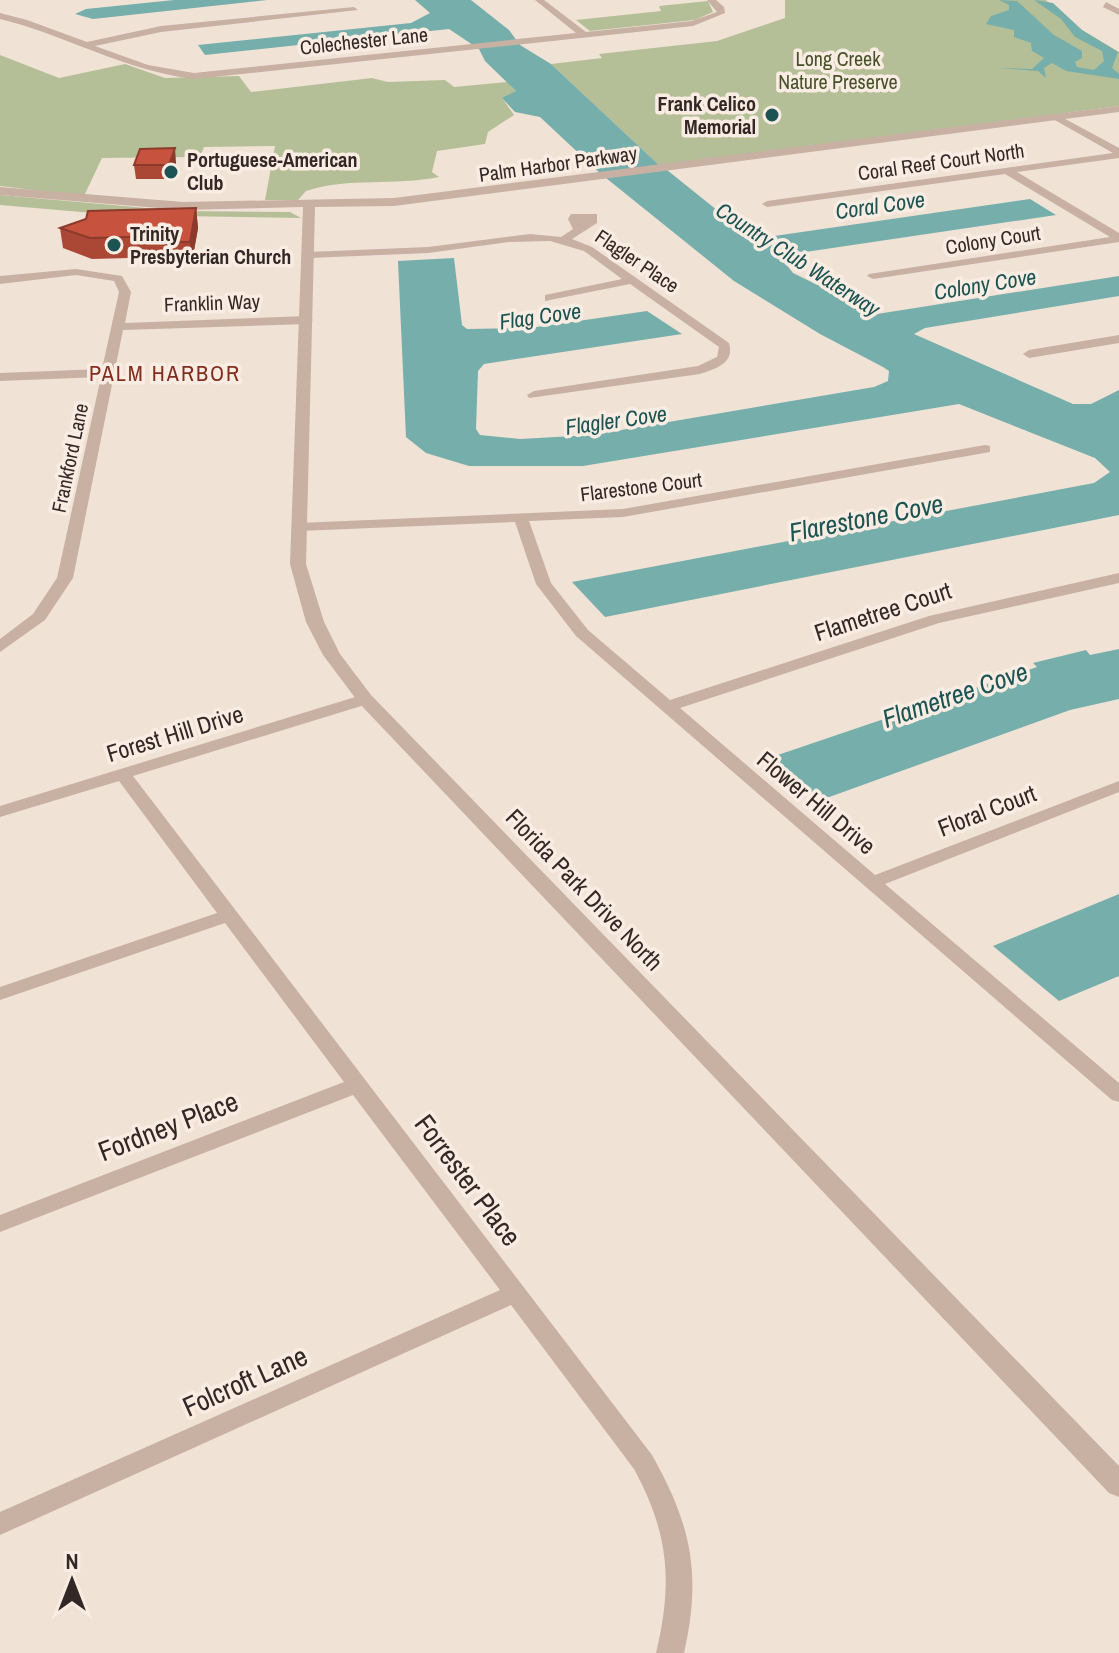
<svg xmlns="http://www.w3.org/2000/svg" width="1119" height="1653" font-family="'Archivo Narrow',sans-serif">
	<style>
		.green { fill: #b5bf97 }
		.water { fill: #75aeab }
		.lines { fill: none; stroke-linecap: round; stroke-linejoin: round }
		.minor { fill: #c8b0a3; fill-rule: evenodd }
		.tertiary { fill: #c8b0a3; fill-rule: evenodd }
		.wall { fill: #ab4735 }
		.shaded-wall { fill: #8b3a2b }
		.building { fill: #c7533e; stroke: #8b3a2b; stroke-width: 2 }
		.poi-dot { fill: #1b5453; stroke: #f9ece2; stroke-width: 3 }
		.labels { text-anchor: middle; stroke-width: 7; stroke-linejoin: round; paint-order: stroke }
		.far-street-label { font-size: 20px; fill: #332825; stroke: #f9ece2 }
		.far-park-label { font-size: 20px; fill: #465129; stroke: #f9ece2 }
		.far-poi-label { font-size: 20px; font-weight: bold; fill: #332825; stroke: #f9ece2; text-anchor: start }
		.far-water-label { font-size: 22px; font-style: italic; fill: #1b5453; stroke: #f9ece2 }
		.far-neighbourhood-label { font-size: 22px; letter-spacing: 2px; fill: #822d1e; stroke: #f9ece2 }
		.street-label { font-size: 24px; fill: #332825; stroke: #f9ece2 }
		.water-label { font-size: 26px; font-style: italic; fill: #1b5453; stroke: #f9ece2 }
		.near-street-label { font-size: 28px; fill: #332825; stroke: #f9ece2 }
	</style>
	<rect width="100%" height="100%" fill="#f1e2d6"/>
	<!-- green -->
	<g class="green">
		<path d="M785,0h261l36,30 37,22v54l-459,60 -109,-102 51,-6 -3,-4 118,-13 68,-23z"/>
		<path d="M708,1l5,11 -18,8 -105,11 -14,-11 85,-9 -2,-5z"/>
		<path d="M0,55l59,23 66,-14 40,14 74,-2 12,16 121,-14 16,4 57,-2 9,7 53,-5 9,9 -13,8 11,16 -26,17 -3,12 -48,7 -5,21 7,5c-43,9 -92,0 -133,14l-8,9h-33l10,-54 -71,1 -4,10 -98,1 -18,38 -84,-10z"/>
		<path d="M0,195l180,16 110,1 11,6 -185,-3 -116,-10z"/>
	</g>
	<!-- water -->
	<g class="water">
		<path d="M174,0h93l-174,19 -18,-5 11,-5z"/>
		<path d="M415,0h56l38,30 11,15 31,19 109,102 -59,8 -61,-57 -25,-5 -13,-14 14,-7 -31,-30 -6,-12 -30,-20 -244,26 -7,-10 213,-22 19,-10z"/>
		<path d="M999,0l18,1 37,34 28,16v7l-7,4 2,5 17,3 10,-9 -2,-10 -27,-14 -14,-18 -27,-19 19,3 29,27 36,22 -6,16 7,6v5l-53,-8 -14,-8 -8,5 2,10 -8,-7 -40,-3 34,1 12,-11 -12,-7 -1,-8 -17,-6v-7l-28,-6 5,-8 18,-6v-5z"/>
		<path d="M667,170l81,65 13,3 269,-39 26,16 -271,40 -3,4 11,14 84,41 242,-38v20l-194,32 -11,6 159,70h18l28,-14v125l-514,102 -33,-35 522,-99 16,-11 -15,-14 -136,-54 -376,62h-114l-43,-13 -20,-16 -8,-176 56,-3 8,67 5,4 63,-1 117,-17 35,23 -198,30 -6,7 -2,58 4,6 40,4 72,-4 282,-48 14,-6 1,-10 -6,-4 -63,-33 -86,-53 -128,-103z"/>
		<path d="M1119,649v50l-49,11 -249,90 -52,-42 268,-91 -4,-4 53,-13 4,5z"/>
		<path d="M1119,894v82l-60,25 -66,-55z"/>
	</g>
	<g class="lines">
		<!-- minor -->
		<g class="minor">
			<path d="M535,0h9l42,32 106,-11 25,-9 -10,-12h9l8,7 1,6 -32,13 -499,53c-69,-8 -128,-44 -194,-60v-6l27,7 60,22 74,-16 193,-19 4,3 -197,22 -66,14 53,19 46,8 382,-40z"/>
			<path d="M1106,2l13,7v6l-16,-8z"/>
			<path d="M1056,114l63,34v10l-102,14 102,61v9l-246,37 -6,-3 2,-2 241,-37 -105,-63 -238,33 -5,-3 5,-3 346,-48 -60,-34v-4z"/>
			<path d="M571,214h26v9l-25,16 20,8 137,96c6,20 -13,26 -29,31l-171,24 -2,-3 7,-4 164,-25 19,-9 2,-10 -89,-63 -85,17v-6l77,-16 -38,-28 -34,-10 -41,1 -81,11 -119,5 -6,-3 6,-3 119,-5 102,-13 31,3 12,-8 -5,-10z"/>
			<path d="M76,269l46,7 9,16 -6,31 182,-7 6,4 -6,4 -184,6 -50,248 -28,42 -45,32v-13l33,-25 24,-36 44,-201 -101,4v-8l102,-4 17,-77 -5,-11 -38,-6 -76,9v-8z"/>
			<path d="M1119,335v8l-90,15 -6,-4 6,-4z"/>
			<path d="M985,445l5,1v6l-367,65 -94,4 22,62 37,47 82,70 259,-84 190,-43v10l-180,40 -259,85 195,167 244,-94v11l-234,92 234,199v19l-7,-2 -536,-464 -40,-52 -21,-62 -216,9 -7,-4 7,-4 324,-14z"/>
			<path d="M365,694l8,5 -2,4 -238,73 519,679c39,69 50,119 32,198h-28c17,-70 13,-120 -22,-184l-123,-164 -511,230v-23l500,-222 -147,-195 -353,137v-17l344,-133 -119,-159 -225,77v-13l217,-74 -98,-132 -119,36v-11z"/>
		</g>
		<!-- tertiary -->
		<path class="tertiary" d="M1119,106v6l-725,94 -79,1 -9,357 18,58 16,32 31,41 748,771v31l-10,-4 -750,-790 -36,-48 -17,-33 -16,-58 13,-357 -120,3 -183,-15v-8l183,15 211,-4z"/>
	</g>
	<!-- wall -->
	<g class="wall">
		<path d="M176,163l-6,16h-34l-2,-14z"/>
		<path d="M196,208l2,20 -6,34 -27,1 -1,-6 -72,2 -29,-11 -3,-20 26,-9z"/>
	</g>
	<!-- shaded-wall -->
	<g class="shaded-wall">
		<path d="M175,148l1,15 -6,16 -1,-14z"/>
		<path d="M196,208l2,20 -6,34 -2,-20z"/>
	</g>
	<!-- building -->
	<g class="building">
		<path d="M175,148l-6,17h-35l6,-16z"/>
		<path d="M196,208l-6,34h-28l1,-6 -73,2 -30,-10 26,-9 2,-8z"/>
	</g>
	<!-- markers -->
	<g class="poi-dot">
		<circle cx="772" cy="115" r="8"/>
		<circle cx="171" cy="172" r="8"/>
		<circle cx="114" cy="245" r="8"/>
	</g>
	<g class="labels">
		<!-- far-street labels -->
		<g class="far-street-label">
			<text transform="translate(364 41) rotate(-6)" y="7">Colechester Lane</text>
			<text transform="translate(941 162) rotate(-8)" y="7">Coral Reef Court North</text>
			<text transform="translate(558 164) rotate(-8)" y="7">Palm Harbor Parkway</text>
			<text transform="translate(993 240) rotate(-9)" y="7">Colony Court</text>
			<text transform="translate(637 261) rotate(34)" y="7">Flagler Place</text>
			<text transform="translate(212 303) rotate(-2)" y="7">Franklin Way</text>
			<text transform="translate(70 458) rotate(-78)" y="7">Frankford Lane</text>
			<text transform="translate(641 487) rotate(-7)" y="7">Flarestone Court</text>
		</g>
		<!-- far-park labels -->
		<g class="far-park-label">
			<text x="838" y="66">Long Creek<tspan x="838" dy="23">Nature Preserve</tspan></text>
		</g>
		<!-- far-poi labels -->
		<g class="far-poi-label">
			<text x="756" y="111" text-anchor="end">Frank Celico<tspan x="756" dy="23">Memorial</tspan></text>
			<text x="187" y="167">Portuguese-American<tspan x="187" dy="23">Club</tspan></text>
			<text x="130" y="241">Trinity<tspan x="130" dy="23">Presbyterian Church</tspan></text>
		</g>
		<!-- far-water labels -->
		<g class="far-water-label">
			<text transform="translate(880 205) rotate(-8)" y="8">Coral Cove</text>
			<text transform="translate(798 259) rotate(33)" y="8">Country Club Waterway</text>
			<text transform="translate(985 284) rotate(-9)" y="8">Colony Cove</text>
			<text transform="translate(540 316) rotate(-8)" y="8">Flag Cove</text>
			<text transform="translate(616 420) rotate(-8)" y="8">Flagler Cove</text>
		</g>
		<!-- far-neighbourhood labels -->
		<g class="far-neighbourhood-label">
			<text x="165" y="381">PALM HARBOR</text>
		</g>
		<!-- street labels -->
		<g class="street-label">
			<text transform="translate(883 612) rotate(-18)" y="8">Flametree Court</text>
			<text transform="translate(175 734) rotate(-17)" y="8">Forest Hill Drive</text>
			<text transform="translate(816 803) rotate(40)" y="8">Flower Hill Drive</text>
			<text transform="translate(987 811) rotate(-21)" y="8">Floral Court</text>
			<text transform="translate(584 890) rotate(46)" y="8">Florida Park Drive North</text>
		</g>
		<!-- water labels -->
		<g class="water-label">
			<text transform="translate(866 518) rotate(-11)" y="9">Flarestone Cove</text>
			<text transform="translate(955 695) rotate(-19)" y="9">Flametree Cove</text>
		</g>
		<!-- near-street labels -->
		<g class="near-street-label">
			<text transform="translate(168 1126) rotate(-21)" y="10">Fordney Place</text>
			<text transform="translate(468 1180) rotate(53)" y="10">Forrester Place</text>
			<text transform="translate(245 1381) rotate(-24)" y="10">Folcroft Lane</text>
		</g>
	</g>
	<!-- north arrow -->
	<g transform="translate(72 1581)" stroke="#f9ece2" stroke-width="6" paint-order="stroke">
	<path d="M0-6L14 30L0 20L-14 30Z" fill="#332825"/>
	<text y="-12" font-size="22" font-weight="bold" text-anchor="middle" fill="#332825">N</text>
	</g>
</svg>
